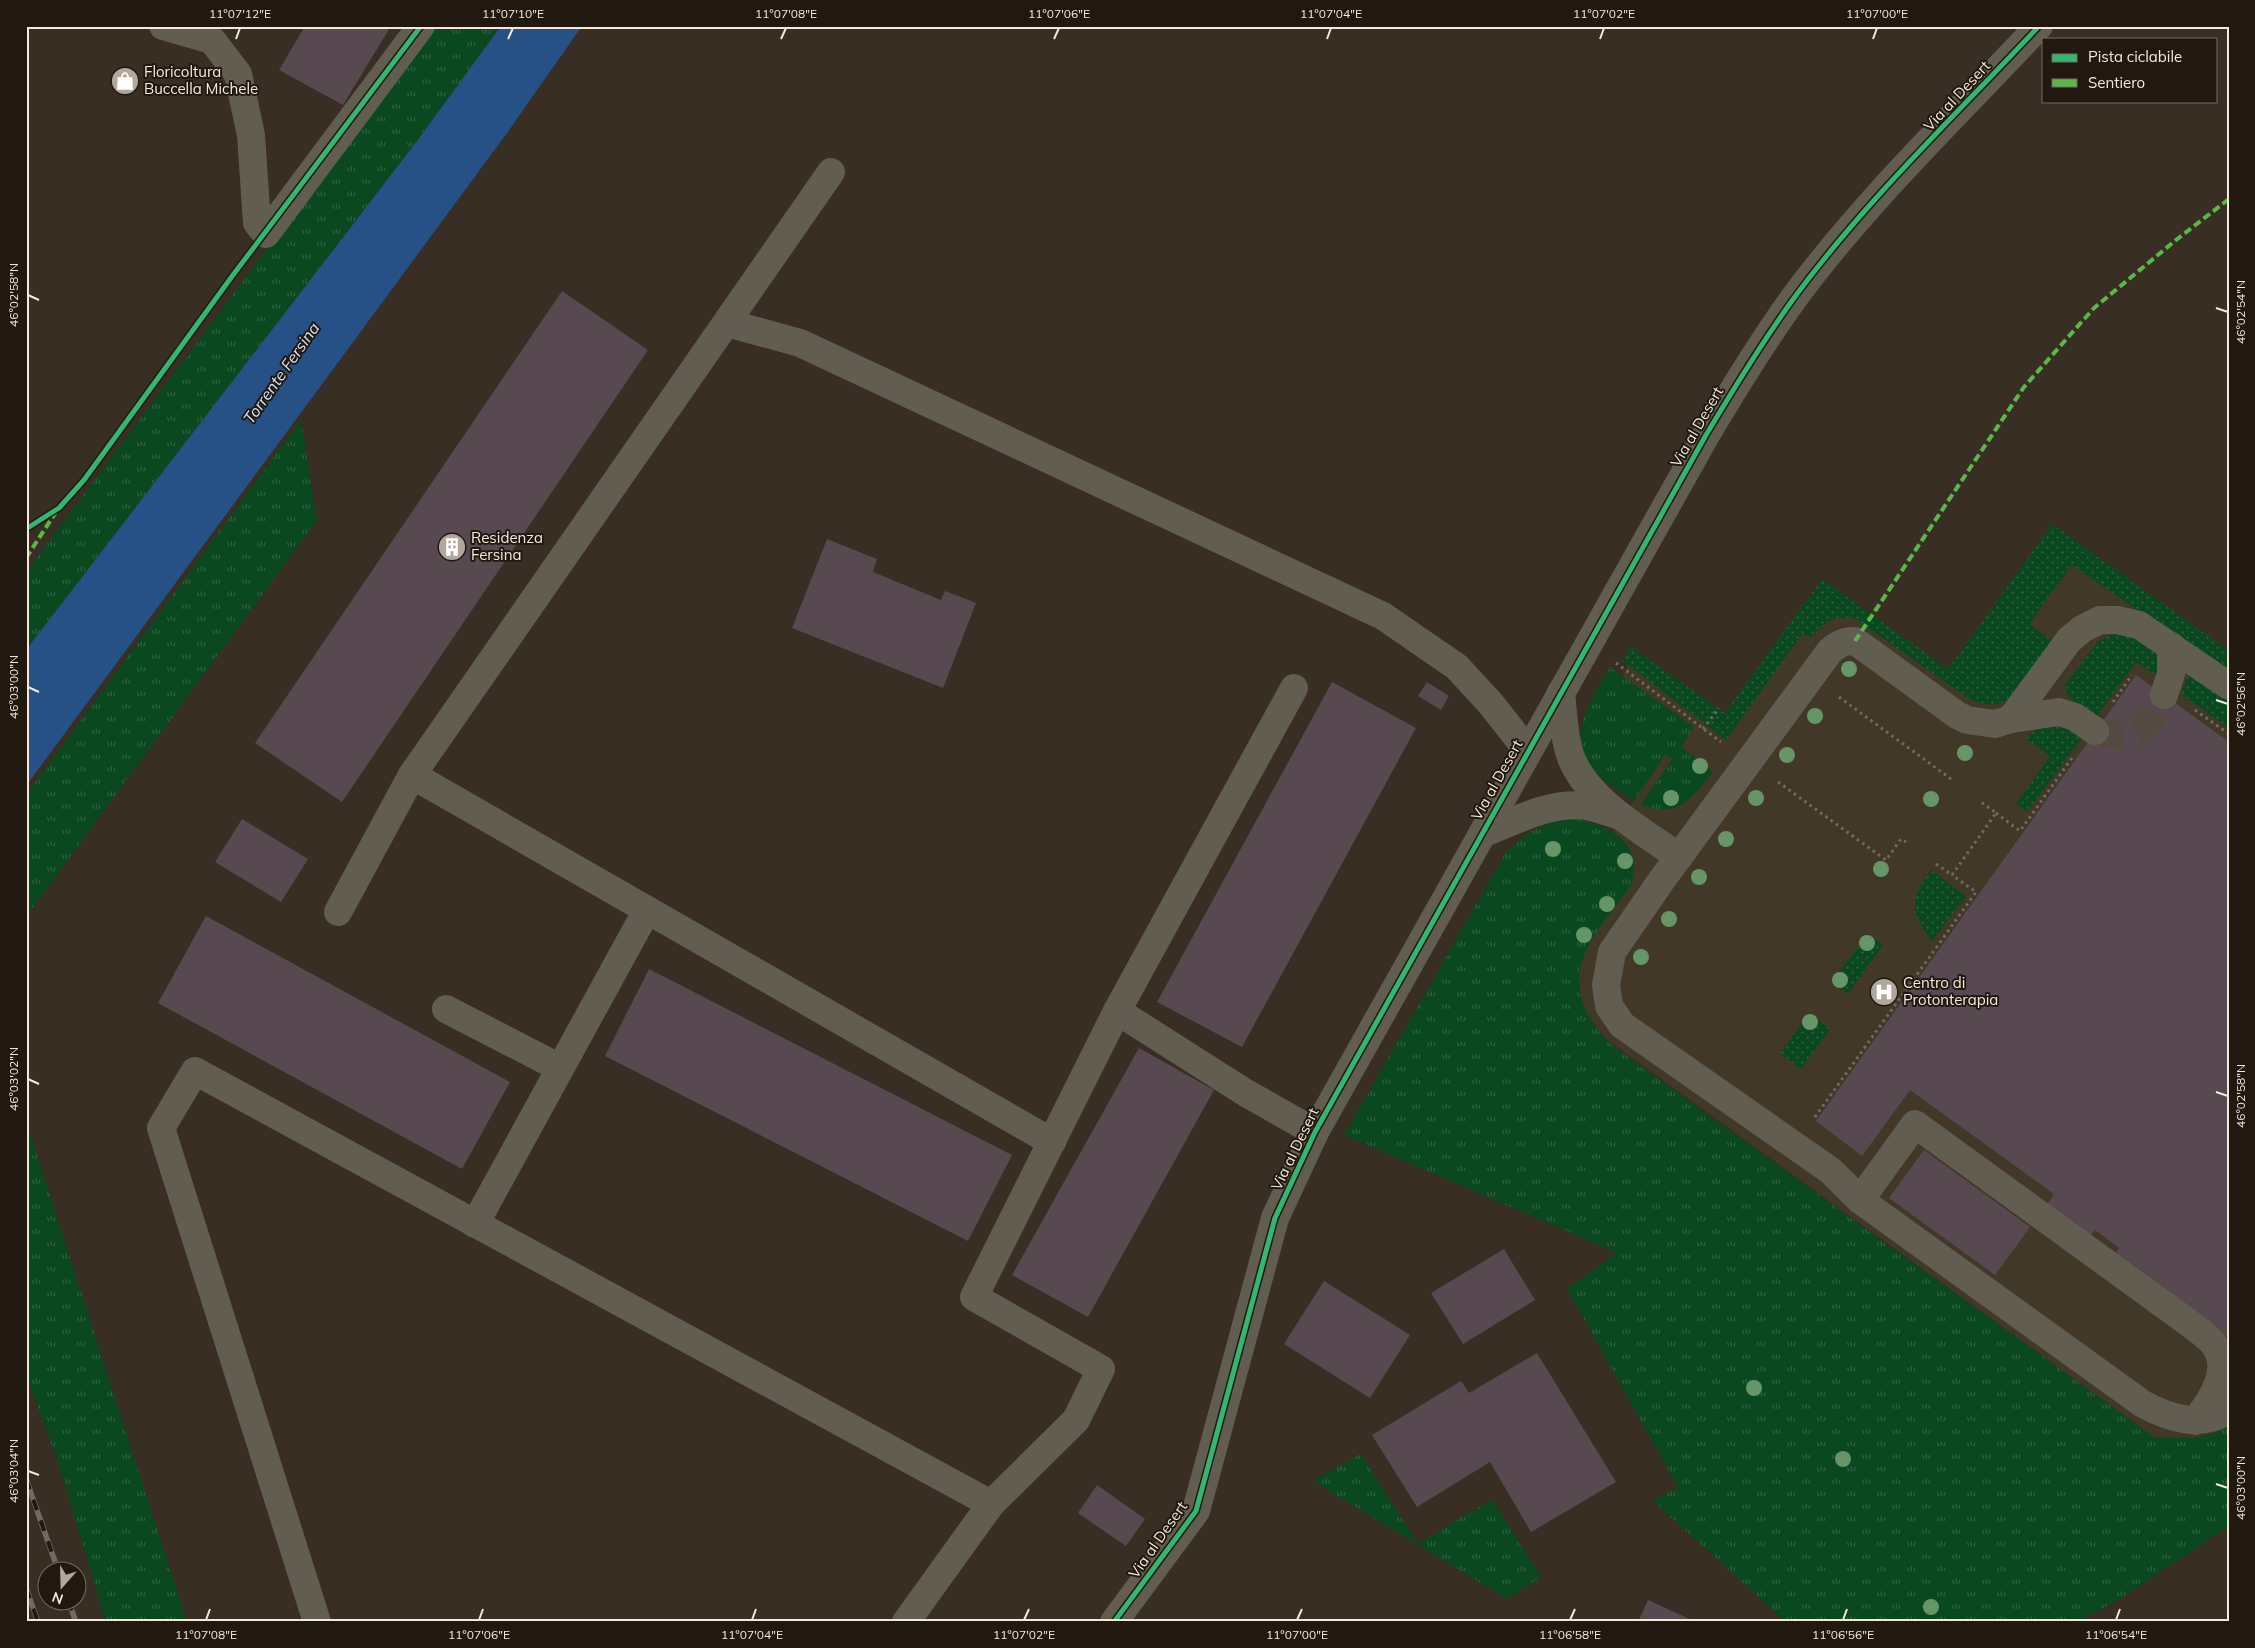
<svg xmlns="http://www.w3.org/2000/svg" width="2255" height="1648" font-family="Mulish,sans-serif">
	<style>
		.medical { fill: #423828 }
		.grass { fill: url(#grass-tufts) }
		.garden { fill: url(#garden-dots) }
		.water { fill: #265186 }
		.building { fill: #584950 }
		.lines { fill: none; stroke-linecap: round; stroke-linejoin: round }
		.minor-tunnel { stroke: #544a3f; stroke-width: 28; stroke-dasharray: 28 14; stroke-linecap: butt }
		.path { stroke: #716c63; stroke-width: 3; stroke-dasharray: 2.5 4; stroke-linecap: butt }
		.minor { stroke: #625d51; stroke-width: 28 }
		.rail-casing { stroke: #706a60; stroke-width: 5.5 }
		.rail { stroke: #211910; stroke-width: 4; stroke-dasharray: 11; stroke-linecap: butt }
		.quiet { stroke: #58b947; stroke-width: 4; stroke-dasharray: 8 4; stroke-linecap: butt }
		.cycleway-casing { stroke: #211910; stroke-width: 8 }
		.cycleway { stroke: #33b770; stroke-width: 5 }
		.tree { fill: #669667 }
		.ticks { fill: none; stroke: #f4e8db; stroke-width: 2 }
		.labels { text-anchor: middle; stroke-width: 4; stroke-linejoin: round; paint-order: stroke }
		.poi-label { font-size: 15px; fill: #f4e8db; stroke: #211910; text-anchor: start }
		.street-label { font-size: 15px; fill: #f4e8db; stroke: #211910 }
		.water-label { font-size: 16px; font-style: italic; fill: #d7e4f6; stroke: #211910 }
		.neatline { fill: none; stroke: #f4e8db; stroke-width: 2 }
		.ticks-label { font-size: 12px; text-anchor: middle; fill: #f4e8db }
	</style>
	<defs>
		<pattern id="grass-tufts" width="24" height="20" patternUnits="userSpaceOnUse" patternTransform="scale(1.25)"><rect width="24" height="20" fill="#0a4820"/><path d="M3 7l-1-3M5 7V3M7 7l1-3M15 17l-1-3M17 17v-4M19 17l1-3" fill="none" stroke="#2e6240"/></pattern>
		<pattern id="garden-dots" width="8" height="8" patternUnits="userSpaceOnUse" patternTransform="scale(1.25)"><rect width="8" height="8" fill="#0a4820"/><path d="M2 2h.1M6 6h.1" fill="none" stroke="#2e6240" stroke-width="1.8" stroke-linecap="round"/></pattern>
	</defs>
	<rect width="100%" height="100%" fill="#382e23"/>
	<!-- medical -->
	<path class="medical" d="M2052,524l177,127v775l-8,5 -27,7 -40,-1 -687,-499 141,-98 31,-47 -17,-117 6,-10 -5,-5 7,-15 95,67 97,-134 126,90z"/>
	<!-- grass -->
	<g class="grass">
		<path d="M433,26h68l-84,115 -391,509v-78z"/>
		<path d="M301,420l16,100 -291,397v-122z"/>
		<path d="M1610,667l84,60 -13,20 32,25c-21,27 -35,47 -72,33l31,-46 -7,-4 -31,46c-12,-8 -25,-16 -35,-25 -37,-35 -9,-75 11,-109z"/>
		<path d="M1578,819c35,9 65,23 53,66 -13,20 -31,39 -42,60 -21,39 -6,73 24,101l541,391c26,1 52,4 75,-11v100l-108,72 -43,24h-292l-133,-121 25,-14 -111,-198 50,-36 -273,-118 162,-283c25,-23 36,-30 72,-33z"/>
		<path d="M26,1123l5,13 156,486h-81l-49,-163 -31,-84z"/>
		<path d="M1361,1454l57,90 74,-45 49,78 -34,22 -194,-118z"/>
	</g>
	<!-- garden -->
	<g class="garden">
		<path d="M2052,524l177,127v22l-157,-108 -43,59 24,17c-9,12 -34,51 -44,58 -13,9 -29,5 -41,-1l-114,-80c-23,-1 -28,2 -43,19l-8,-4 -77,107 -103,-79 7,-15 95,67 97,-134 126,90z"/>
		<path d="M2113,634c15,1 39,5 44,23 2,6 2,14 3,21l-24,-16 -39,54c-12,-8 -32,-16 -32,-31l33,-44z"/>
		<path d="M2189,673l40,28v27l-48,-34z"/>
		<path d="M2063,724l20,12 -56,76 -11,-8 34,-48 -24,-17c11,-13 21,-13 37,-15z"/>
		<path d="M1931,870l35,26 -34,45c-22,-28 -23,-42 -1,-71z"/>
		<path d="M1867,934l16,11 -35,49 -16,-12z"/>
		<path d="M1809,1013l21,16 -29,40 -21,-15z"/>
	</g>
	<!-- water -->
	<path class="water" d="M501,26h81l-75,107 -481,653v-136l391,-509z"/>
	<!-- building -->
	<g class="building">
		<path d="M305,26h86l-48,79 -64,-35z"/>
		<path d="M562,291l86,59 -306,452 -87,-59z"/>
		<path d="M827,539l50,20 -4,13 68,28 4,-9 31,12 -33,85 -151,-60z"/>
		<path d="M2136,675l93,67v596l-91,-64 2,-4 -24,-17 3,-5 -24,-18 -8,10 -43,-31 10,-15 -144,-104 -48,66 -46,-35z"/>
		<path d="M1332,682l84,46 -174,319 -85,-45z"/>
		<path d="M1427,682l22,14 -8,14 -23,-14z"/>
		<path d="M242,819l66,40 -27,43 -66,-40z"/>
		<path d="M206,916l304,166 -48,87 -304,-166z"/>
		<path d="M649,969l363,186 -44,86 -363,-185z"/>
		<path d="M1139,1048l75,42 -126,227 -76,-42z"/>
		<path d="M1924,1150l106,77 -35,48 -106,-77z"/>
		<path d="M1504,1249l31,51 -72,44 -32,-51z"/>
		<path d="M1324,1281l86,54 -40,63 -86,-54z"/>
		<path d="M1537,1353l79,129 -85,50 -41,-70 -73,45 -45,-72 89,-54 8,12z"/>
		<path d="M1097,1485l48,34 -19,27 -48,-33z"/>
		<path d="M1648,1600l48,22h-58z"/>
	</g>
	<g class="lines">
		<!-- minor-tunnel -->
		<path class="minor-tunnel" d="M2095,731c37,12 55,-2 69,-36"/>
		<!-- path -->
		<g class="path">
			<path d="M1616,663l105,79"/>
			<path d="M1839,697l112,82"/>
			<path d="M2113,702l19,-27"/>
			<path d="M2195,710l34,24"/>
			<path d="M1703,729l16,-21"/>
			<path d="M1778,782l108,78 15,-21 5,3"/>
			<path d="M1996,813l24,18 52,-73"/>
			<path d="M1936,864l16,11 44,-62 -15,-11"/>
			<path d="M1815,1117l161,-225 -24,-17"/>
		</g>
		<!-- minor -->
		<g class="minor">
			<path d="M163,26l49,14 26,34 13,61 6,88 9,11 155,-208"/>
			<path d="M727,323l73,20 583,273 74,51 34,37 37,47"/>
			<path d="M1561,692c2,19 3,50 11,68 19,43 70,70 107,97"/>
			<path d="M2164,695l7,-21v-28"/>
			<path d="M2011,719l58,-79 13,-11 18,-9h17l22,5 90,61"/>
			<path d="M2095,731l-20,-14 -16,-5 -48,7 -16,5 -28,-4 -10,-5 -102,-74c-11,0 -17,3 -25,10l-169,230 -49,71 -6,33 3,21 13,19 209,146 29,29 283,204c28,15 57,24 86,6"/>
			<path d="M412,775l640,367"/>
			<path d="M1482,834c33,-13 68,-33 105,-28 10,2 20,6 30,9"/>
			<path d="M338,912l74,-137 419,-603"/>
			<path d="M446,1009l114,59"/>
			<path d="M1117,1011l129,82 69,39"/>
			<path d="M1860,1200l55,-76 278,202c6,5 15,11 21,18 19,26 -3,57 -19,77"/>
			<path d="M475,1224l172,-314"/>
			<path d="M991,1504l85,-84 25,-51 -127,-72 143,-286 177,-323"/>
			<path d="M317,1622l-156,-494 34,-57 796,433 -85,118"/>
			<path d="M1114,1622l82,-111 79,-293 40,-86 391,-697c28,-47 56,-93 88,-137 72,-98 162,-183 245,-272"/>
		</g>
		<defs>
			<g id="rail">
				<path d="M26,1479l32,91"/>
				<path d="M26,1588l12,34"/>
				<path d="M68,1600l8,22"/>
			</g>
		</defs>
		<!-- rail casing -->
		<use href="#rail" class="rail-casing"/>
		<!-- rail -->
		<use href="#rail" class="rail"/>
		<!-- quiet -->
		<g class="quiet">
			<path d="M26,558l30,-46"/>
			<path d="M1855,641l169,-254 70,-79 82,-68 53,-41"/>
		</g>
		<defs>
			<g id="cycleway">
				<path d="M26,529l33,-21 25,-28 149,-205 188,-249"/>
				<path d="M1114,1622l82,-111 79,-293 40,-86 391,-697c28,-47 56,-93 88,-137 72,-98 162,-183 245,-272"/>
			</g>
		</defs>
		<!-- cycleway casing -->
		<use href="#cycleway" class="cycleway-casing"/>
		<!-- cycleway -->
		<use href="#cycleway" class="cycleway"/>
	</g>
	<!-- trees -->
	<g class="tree">
		<circle cx="1849" cy="669" r="8"/>
		<circle cx="1815" cy="716" r="8"/>
		<circle cx="1965" cy="753" r="8"/>
		<circle cx="1787" cy="755" r="8"/>
		<circle cx="1700" cy="766" r="8"/>
		<circle cx="1671" cy="798" r="8"/>
		<circle cx="1756" cy="798" r="8"/>
		<circle cx="1931" cy="799" r="8"/>
		<circle cx="1726" cy="839" r="8"/>
		<circle cx="1553" cy="849" r="8"/>
		<circle cx="1625" cy="861" r="8"/>
		<circle cx="1881" cy="869" r="8"/>
		<circle cx="1699" cy="877" r="8"/>
		<circle cx="1607" cy="904" r="8"/>
		<circle cx="1669" cy="919" r="8"/>
		<circle cx="1584" cy="935" r="8"/>
		<circle cx="1867" cy="943" r="8"/>
		<circle cx="1641" cy="957" r="8"/>
		<circle cx="1840" cy="980" r="8"/>
		<circle cx="1810" cy="1022" r="8"/>
		<circle cx="1754" cy="1388" r="8"/>
		<circle cx="1843" cy="1459" r="8"/>
		<circle cx="1931" cy="1607" r="8"/>
	</g>
	<!-- ticks -->
	<path class="ticks" d="M236,39l4,-11M508,39l5,-11M781,39l5,-11M1054,39l5,-11M1327,39l4,-11M1600,39l4,-11M1873,39l4,-11M28,295l11,5M2216,308l12,4M28,687l11,5M2216,700l12,4M28,1079l11,5M2216,1092l12,4M28,1471l11,4M2216,1484l12,4M206,1620l4,-11M479,1620l4,-11M752,1620l4,-11M1024,1620l5,-11M1297,1620l5,-11M1570,1620l5,-11M1843,1620l4,-11M2116,1620l4,-11"/>
	<!-- icons -->
	<defs>
		<symbol id="shop-disc" viewBox="-11 -11 22 22"><circle r="9.5" fill="#b2a79b" stroke="#211910"/><path d="M-5-2.5h2.3a2.7 3.5 0 0 1 5.4 0H5L5.5 6h-11ZM-1.5-2.5h3a1.5 2.3 0 0 0-3 0Z" fill="#fff"/></symbol>
		<symbol id="building-disc" viewBox="-11 -11 22 22"><circle r="9.5" fill="#b2a79b" stroke="#211910"/><path d="M-4-6H4V6H1V3H-1V6H-4ZM-2.5-4.3h1.7v1.8h-1.7ZM.8-4.3h1.7v1.8H.8ZM-2.5-1h1.7V.8h-1.7ZM.8-1h1.7V.8H.8Z" fill="#fff"/></symbol>
		<symbol id="hospital-disc" viewBox="-11 -11 22 22"><circle r="9.5" fill="#b2a79b" stroke="#211910"/><path d="M-5-5h3v3.5h4V-5h3V5h-3V1.5h-4V5h-3Z" fill="#fff"/></symbol>
	</defs>
	<g fill-rule="evenodd">
		<use href="#shop-disc" x="109" y="65" width="32" height="32"/>
		<use href="#building-disc" x="436" y="531" width="32" height="32"/>
		<use href="#hospital-disc" x="1868" y="976" width="32" height="32"/>
	</g>
	<g class="labels">
		<!-- poi labels -->
		<g class="poi-label">
			<text x="144" y="77">Floricoltura<tspan x="144" dy="17">Buccella Michele</tspan></text>
			<text x="471" y="543">Residenza<tspan x="471" dy="17">Fersina</tspan></text>
			<text x="1903" y="988">Centro di<tspan x="1903" dy="17">Protonterapia</tspan></text>
		</g>
		<!-- street labels -->
		<g class="street-label">
			<text transform="translate(1957 96) rotate(-47)" y="5">Via al Desert</text>
			<text transform="translate(1697 427) rotate(-60)" y="5">Via al Desert</text>
			<text transform="translate(1497 780) rotate(-61)" y="5">Via al Desert</text>
			<text transform="translate(1295 1149) rotate(-64)" y="5">Via al Desert</text>
			<text transform="translate(1158 1540) rotate(-55)" y="5">Via al Desert</text>
		</g>
		<!-- water labels -->
		<g class="water-label">
			<text transform="translate(281 373) rotate(-55)" y="6">Torrente Fersina</text>
		</g>
	</g>
	<!-- border -->
	<rect width="2255" height="1648" fill="none" stroke="#211910" stroke-width="55"/>
	<!-- legend -->
	<rect x="2042" y="38" width="175" height="65" fill="#211910" stroke="#756c61"/>
	<rect x="2052" y="54" width="25" height="8" fill="#33b770" stroke="#756c61"/>
	<text x="2088" y="62" font-size="15" fill="#f4e8db">Pista ciclabile</text>
	<rect x="2052" y="79" width="25" height="8" fill="#58b947" stroke="#756c61"/>
	<text x="2088" y="88" font-size="15" fill="#f4e8db">Sentiero</text>
	<!-- north arrow -->
	<g transform="translate(62 1586) rotate(200)"><circle r="24" fill="#211910" stroke="#756c61"/>
	<path d="M0-4L9 19L0 12L-9 19Z" fill="#b2a79b"/>
	<text y="-8" font-size="14" font-weight="bold" text-anchor="middle" fill="#f4e8db">N</text>
	</g>
	<rect x="28" y="28" width="2200" height="1592" class="neatline"/>
	<g class="ticks-label">
		<text x="240" y="18">11°07'12"E</text>
		<text x="513" y="18">11°07'10"E</text>
		<text x="786" y="18">11°07'08"E</text>
		<text x="1059" y="18">11°07'06"E</text>
		<text x="1331" y="18">11°07'04"E</text>
		<text x="1604" y="18">11°07'02"E</text>
		<text x="1877" y="18">11°07'00"E</text>
		<text transform="translate(14 295) rotate(-90)" y="4">46°02'58"N</text>
		<text transform="translate(2241 312) rotate(-90)" y="4">46°02'54"N</text>
		<text transform="translate(14 687) rotate(-90)" y="4">46°03'00"N</text>
		<text transform="translate(2241 704) rotate(-90)" y="4">46°02'56"N</text>
		<text transform="translate(14 1079) rotate(-90)" y="4">46°03'02"N</text>
		<text transform="translate(2241 1096) rotate(-90)" y="4">46°02'58"N</text>
		<text transform="translate(14 1471) rotate(-90)" y="4">46°03'04"N</text>
		<text transform="translate(2241 1488) rotate(-90)" y="4">46°03'00"N</text>
		<text x="206" y="1639">11°07'08"E</text>
		<text x="479" y="1639">11°07'06"E</text>
		<text x="752" y="1639">11°07'04"E</text>
		<text x="1024" y="1639">11°07'02"E</text>
		<text x="1297" y="1639">11°07'00"E</text>
		<text x="1570" y="1639">11°06'58"E</text>
		<text x="1843" y="1639">11°06'56"E</text>
		<text x="2116" y="1639">11°06'54"E</text>
	</g>
</svg>
